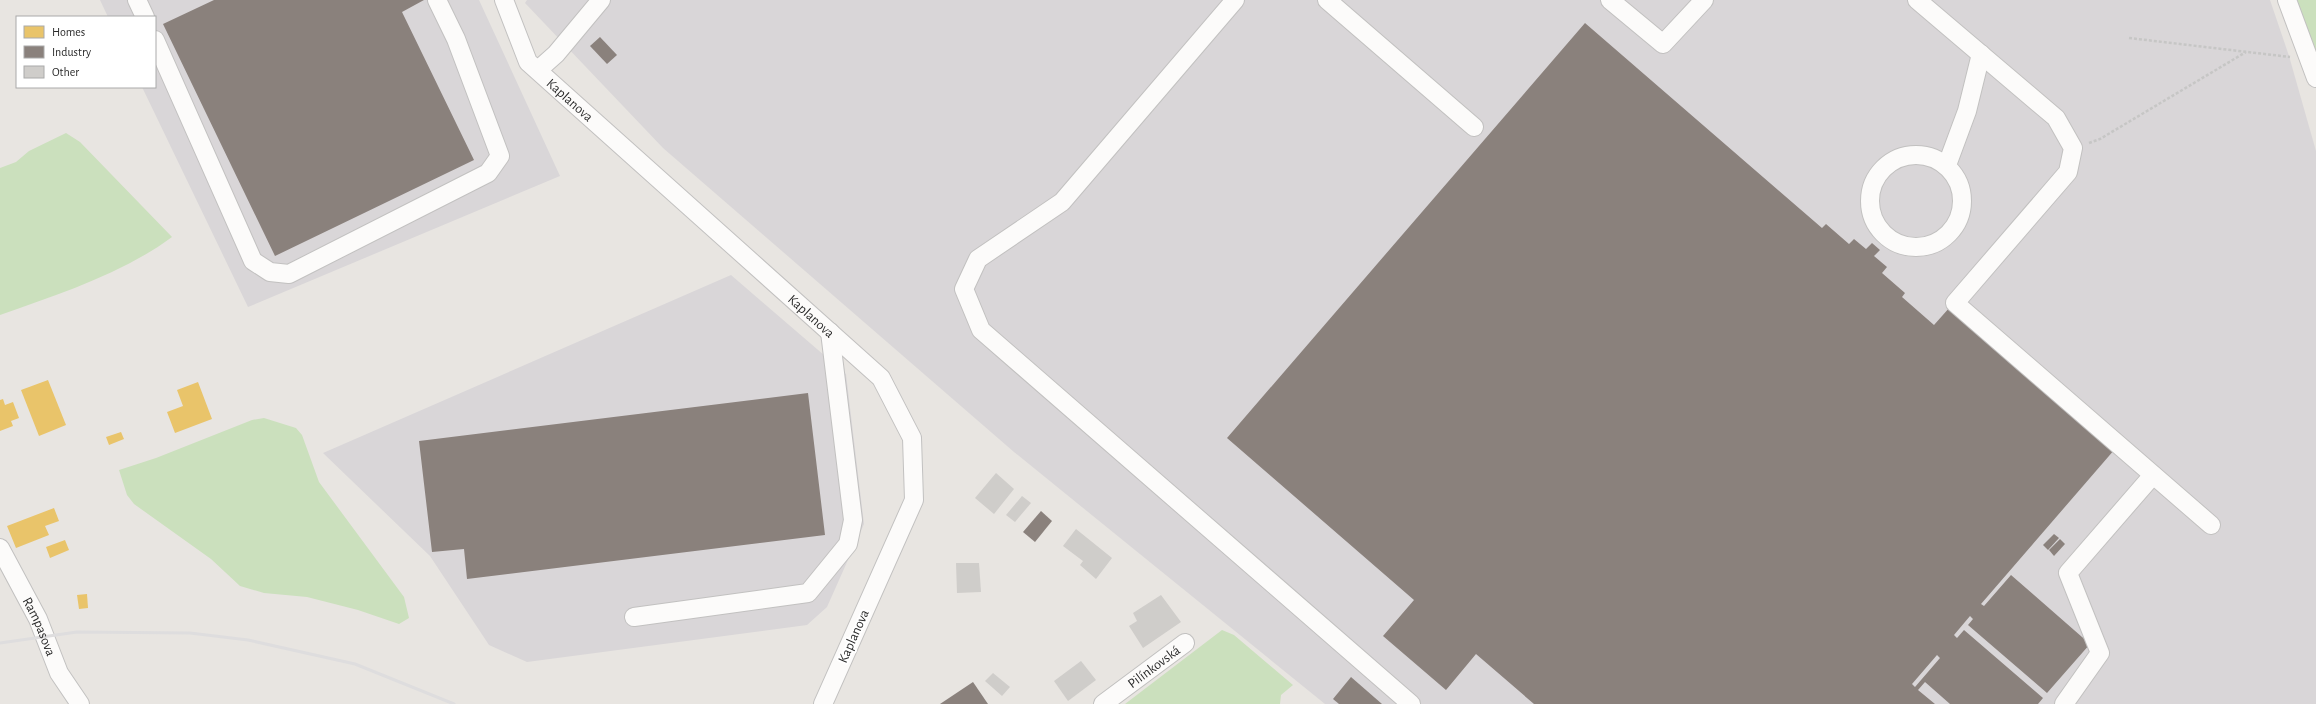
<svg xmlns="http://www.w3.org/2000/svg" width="2316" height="704" font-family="'Alegreya Sans',sans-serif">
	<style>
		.industrial { fill: #d9d6d8 }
		.green { fill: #cbe0bd }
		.homes { fill: #e9c46a }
		.industry { fill: #8a817c; fill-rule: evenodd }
		.building { fill: #cfcdca }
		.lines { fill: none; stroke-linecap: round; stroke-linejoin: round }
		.minor-casing { stroke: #c2c1c0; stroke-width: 20 }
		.path { stroke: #c6c6c5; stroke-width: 2.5; stroke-dasharray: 3 2; stroke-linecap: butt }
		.minor { stroke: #fcfbfa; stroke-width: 18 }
		.rail { stroke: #deddde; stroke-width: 3 }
		.labels { text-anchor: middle; stroke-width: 4; stroke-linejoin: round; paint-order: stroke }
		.street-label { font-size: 14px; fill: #2a2a2a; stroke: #fff }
	</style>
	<rect width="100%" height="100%" fill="#e8e5e1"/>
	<!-- industrial -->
	<g class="industrial">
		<path d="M100,0h379l81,176 -312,131 -106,-220h13v-70h-47z"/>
		<path d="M527,0h1743l19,56 27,95v553h-991l-311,-252 -351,-304 -138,-145z"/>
		<path d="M731,275l115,99 18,150 -37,83 -20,18 -280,37 -38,-17 -59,-89 -107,-103z"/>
	</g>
	<!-- green -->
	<g class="green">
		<path d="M2297,0h19v55z"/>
		<path d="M66,133l14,9 92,95c-50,37 -113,57 -172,78v-147l16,-6 13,-11z"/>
		<path d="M264,418l32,10 6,7 17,47 85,115 5,21 -10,6 -41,-14 -51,-13 -43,-4 -24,-7 -29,-27 -77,-55 -7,-9 -8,-25 37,-12 96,-38z"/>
		<path d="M1222,630l12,5 59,50 -12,10 -1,9h-155z"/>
	</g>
	<!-- homes -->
	<g class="homes">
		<path d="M48,380l18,45 -27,11 -18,-46z"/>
		<path d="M198,382l14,37 -37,14 -8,-21 16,-6 -6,-16z"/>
		<path d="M3,399l2,6 8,-3 6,16 -8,3 2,5 -13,5v-31z"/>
		<path d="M121,432l3,7 -15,6 -3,-8z"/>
		<path d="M54,508l5,13 -14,5 4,9 -33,13 -9,-22z"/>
		<path d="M65,540l4,10 -19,8 -4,-11z"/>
		<path d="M87,594l1,14 -9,1 -2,-14z"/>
	</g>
	<!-- industry -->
	<g class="industry">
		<path d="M214,0h210l-22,12 72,148 -199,96 -112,-232z"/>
		<path d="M1585,23l237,205 4,-4 23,20 5,-5 12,10 6,-6 8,7 -6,6 13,11 -5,6 23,20 -3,4 32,28 16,-18 165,142 -134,155 3,2 27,-31 79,69 -43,49 -79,-68 5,-6 -3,-3 -16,19 3,3 7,-8 79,68 -5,6h-88l-25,-22 -7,8 17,14h-401l-58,-50 -30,36 -63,-54 31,-36 -187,-162zM1937,655l3,3 -25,29 -3,-3z"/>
		<path d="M600,37l17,18 -10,9 -17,-18z"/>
		<path d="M808,393l17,142 -358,44 -3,-30 -32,3 -13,-111z"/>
		<path d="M1041,511l11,10 -17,21 -12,-10z"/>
		<path d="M2054,534l5,4 -11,12 -5,-5z"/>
		<path d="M2060,539l5,5 -11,12 -5,-6z"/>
		<path d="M1351,677l31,27h-43l-6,-5z"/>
		<path d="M973,682l15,22h-48z"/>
	</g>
	<!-- building -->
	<g class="building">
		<path d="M996,473l18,16 -20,25 -19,-16z"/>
		<path d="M1022,496l9,7 -16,19 -9,-7z"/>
		<path d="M1076,529l36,29 -16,21 -16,-14 3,-4 -20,-15z"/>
		<path d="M956,563h23l2,29 -24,1z"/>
		<path d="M1161,595l20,27 -38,26 -14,-22 8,-5 -4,-8z"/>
		<path d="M1081,661l15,19 -28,21 -14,-20z"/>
		<path d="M993,673l17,14 -8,9 -17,-15z"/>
	</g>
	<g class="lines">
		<defs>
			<g id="minor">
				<path d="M137,0l8,17"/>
				<path id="s1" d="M504,0l24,62 353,316 31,60 2,62 -91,204"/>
				<path d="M1235,0l-173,202 -84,57 -14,30 17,41 430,374"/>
				<path d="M1327,0l147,127"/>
				<path d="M1610,0l53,44 41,-44"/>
				<path d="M1917,0l139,118 17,30 -5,24 -113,131 256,222"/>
				<path d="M2287,0l29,78"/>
				<path d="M155,40l98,221 17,11 19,2 199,-101 12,-17 -44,-117 -19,-39"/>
				<path d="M538,70l18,-16 45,-54"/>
				<circle cx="1916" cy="201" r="46"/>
				<path d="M1947,165l20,-54 14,-57"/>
				<path id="s2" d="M0,548l38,71 21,54 21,31"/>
				<path d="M634,617l174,-24 40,-49 5,-24 -23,-188"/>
				<path id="s3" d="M1103,704l82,-61"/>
				<path d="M2064,704l36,-51 -32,-80 85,-98"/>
			</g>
		</defs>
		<!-- minor casing -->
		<use href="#minor" class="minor-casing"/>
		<!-- path -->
		<g class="path">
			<path d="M2129,38l161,19"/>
			<path d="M2089,143l11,-4 146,-87"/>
		</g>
		<!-- minor -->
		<use href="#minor" class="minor"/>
		<!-- rail -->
		<path class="rail" d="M0,643l77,-11 113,1 58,7 107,24 99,40"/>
	</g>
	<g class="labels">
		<!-- street labels -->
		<g class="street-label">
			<text dy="5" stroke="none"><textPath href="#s1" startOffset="123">Kaplanova</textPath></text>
			<text dy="5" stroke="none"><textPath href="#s1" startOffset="447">Kaplanova</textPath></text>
			<text dy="5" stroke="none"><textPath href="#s2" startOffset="88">Rampasova</textPath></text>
			<text transform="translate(853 636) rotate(-66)" y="5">Kaplanova</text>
			<text dy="5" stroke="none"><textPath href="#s3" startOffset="63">Pilínkovská</textPath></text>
		</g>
	</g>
	<!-- legend -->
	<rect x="16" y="16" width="140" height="72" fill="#ffffff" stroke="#aaaaaa"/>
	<rect x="24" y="26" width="20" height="12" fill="#e9c46a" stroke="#aaaaaa"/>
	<text x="52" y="36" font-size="12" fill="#2a2a2a">Homes</text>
	<rect x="24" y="46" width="20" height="12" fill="#8a817c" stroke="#aaaaaa"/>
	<text x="52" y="56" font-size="12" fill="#2a2a2a">Industry</text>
	<rect x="24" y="66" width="20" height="12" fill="#cfcdca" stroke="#aaaaaa"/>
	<text x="52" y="76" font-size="12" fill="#2a2a2a">Other</text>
</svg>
